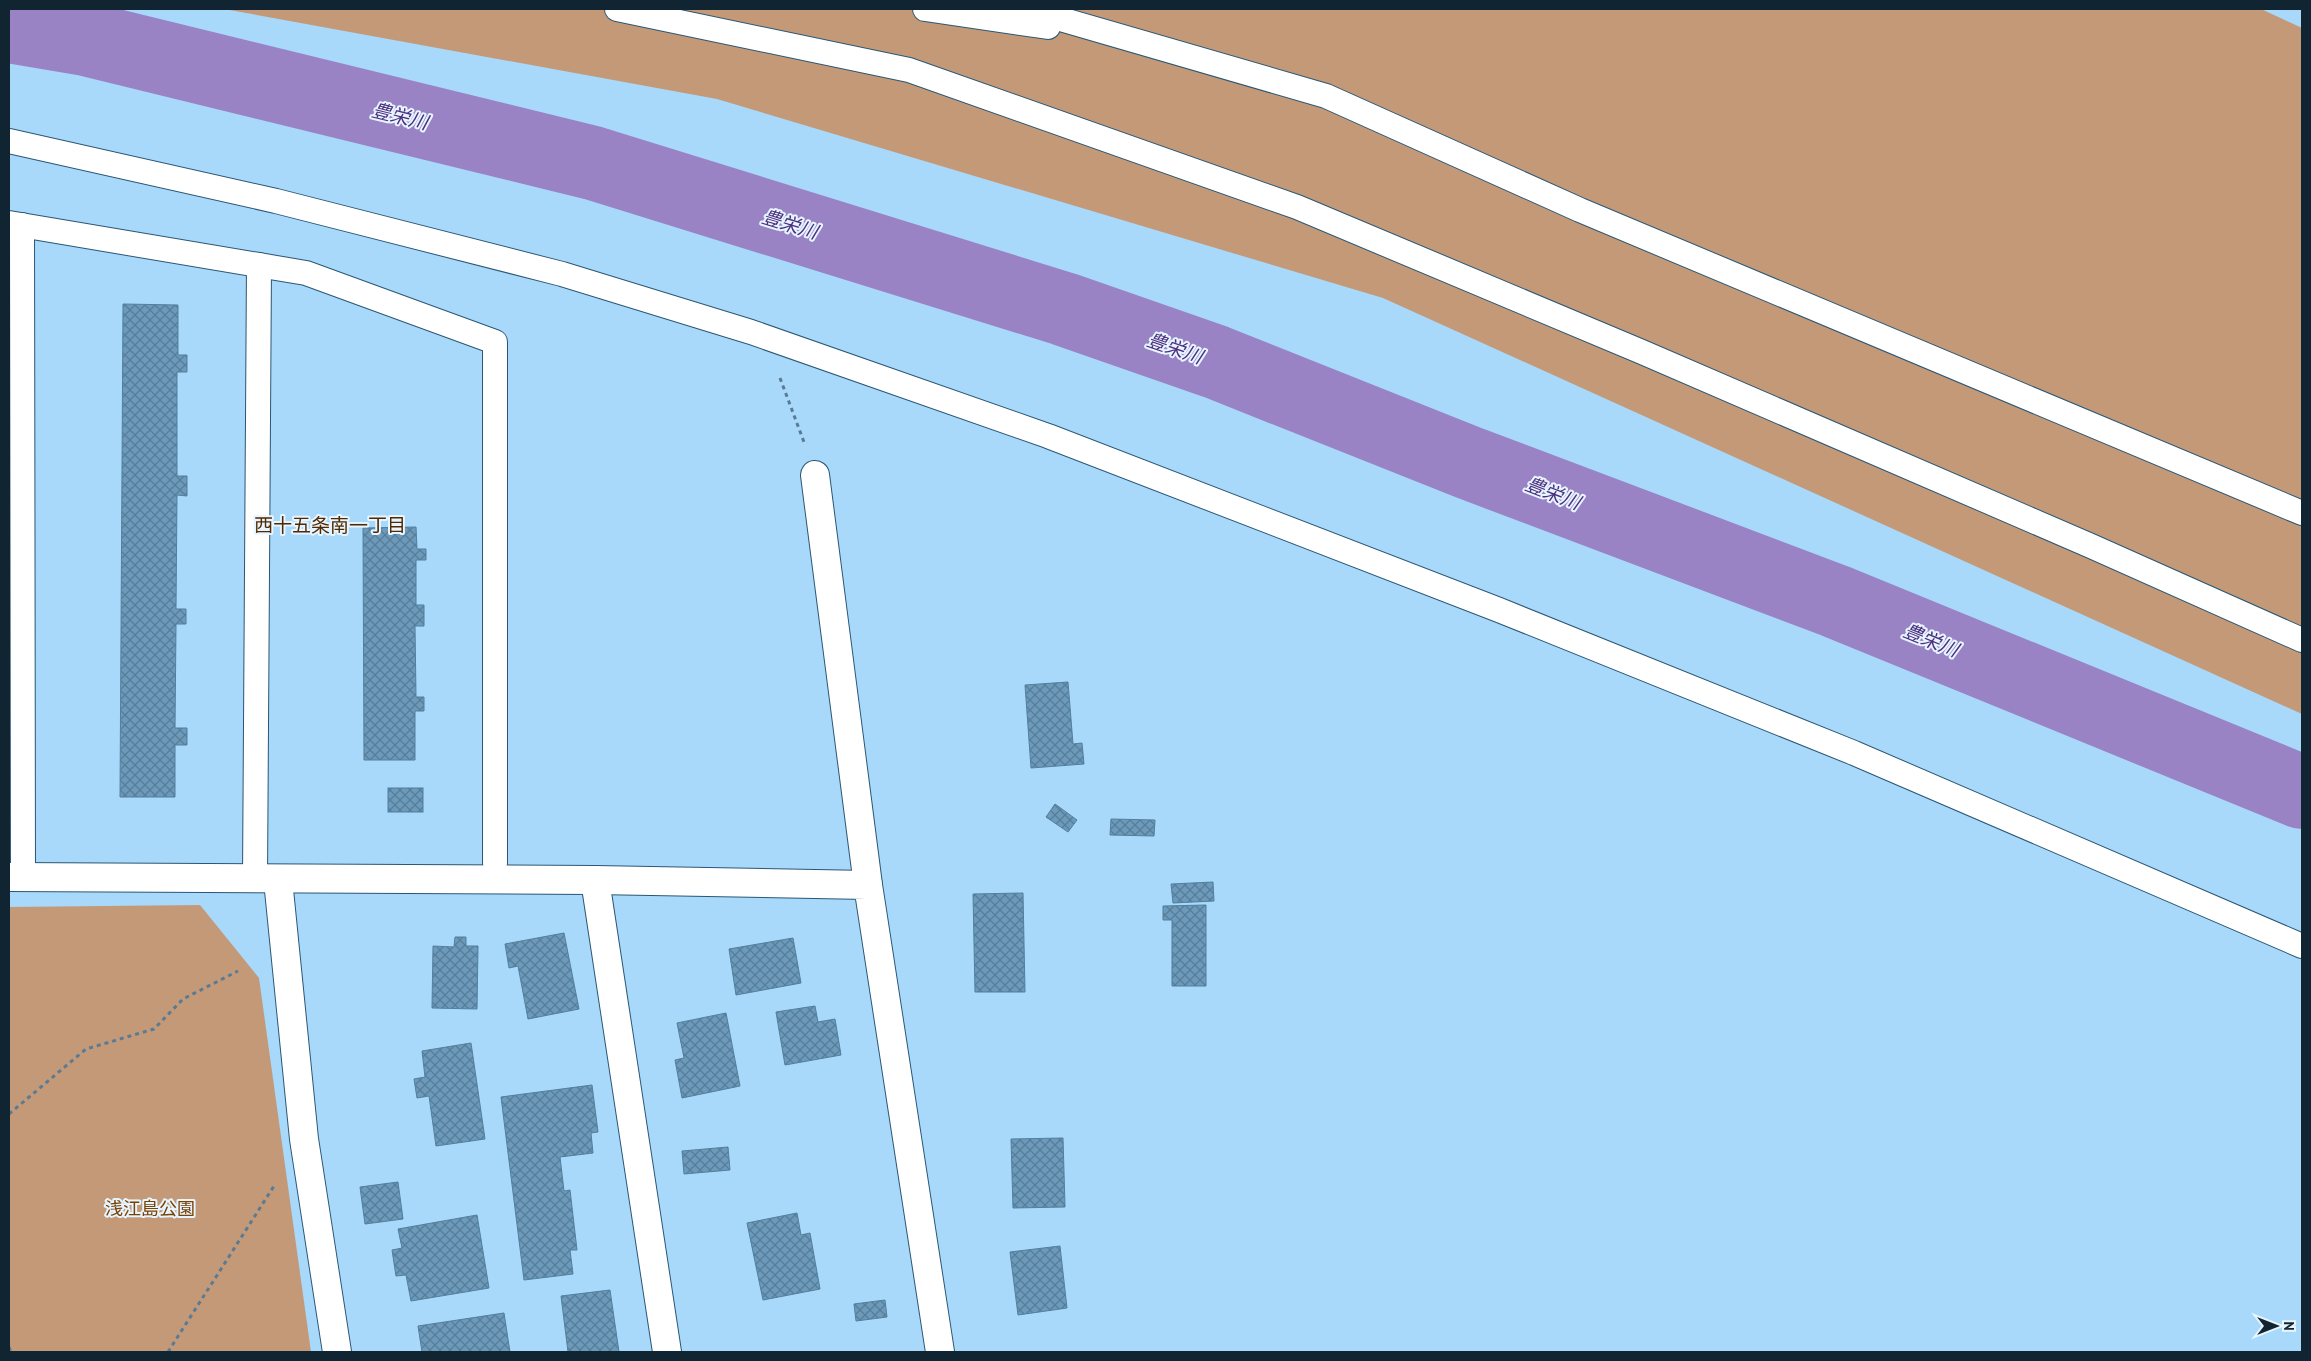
<svg xmlns="http://www.w3.org/2000/svg" width="2311" height="1361" font-family="'PT Sans','Noto Sans JP',sans-serif">
	<style>
		.green { fill: #c49978 }
		.lines { fill: none; stroke-linecap: round; stroke-linejoin: round }
		.river { stroke: #9983c5; stroke-width: 74 }
		.building { fill: url(#building-cross-hatch); stroke: #517f9d }
		.lane-casing { stroke: #2a5774; stroke-width: 26 }
		.street-casing { stroke: #2a5774; stroke-width: 30 }
		.secondary-casing { stroke: #2a5774; stroke-width: 30 }
		.path { stroke: #5a7b92; stroke-width: 3; stroke-dasharray: 4 4; stroke-linecap: butt }
		.lane { stroke: #fff; stroke-width: 24 }
		.street { stroke: #fff; stroke-width: 28 }
		.secondary { stroke: #fff; stroke-width: 28 }
		.labels { text-anchor: middle; stroke-width: 4; stroke-linejoin: round; paint-order: stroke }
		.park-label { font-size: 18px; fill: #7b4101; stroke: #e6f5ff }
		.water-label { font-size: 19px; font-style: italic; fill: #4e2e7e; stroke: #e6f5ff }
		.neighbourhood-label { font-size: 19px; fill: #522900; stroke: #e6f5ff }
	</style>
	<defs>
		<pattern id="building-cross-hatch" width="8" height="8" patternUnits="userSpaceOnUse" patternTransform="scale(1.25)"><rect width="8" height="8" fill="#6c9aba"/><path d="M0 0l8 8M0 8l8-8" fill="none" stroke="#577d98"/></pattern>
	</defs>
	<rect width="100%" height="100%" fill="#a8d8fa"/>
	<!-- green -->
	<g class="green">
		<path d="M224,9h2037l41,19v686l-919,-416 -666,-199z"/>
		<path d="M200,905l59,73 52,374h-302v-445z"/>
	</g>
	<g class="lines">
		<!-- river -->
		<path class="river" d="M9,26l77,13 507,124 471,146 152,53 251,100 368,139 467,191"/>
	</g>
	<!-- building -->
	<g class="building">
		<path d="M123,304l55,1v50h9v17h-10v104h10v20l-10,-1 -1,114h10v15h-10l-1,104h12v17h-12v52h-55z"/>
		<path d="M416,527l1,22h9v11h-10v45h8v21h-9l1,71h8v14h-9v49h-51l-1,-232z"/>
		<path d="M1068,682l5,62 9,-1 2,21 -53,4 -6,-83z"/>
		<rect x="388" y="788" width="35" height="24"/>
		<path d="M1055,804l22,16 -9,12 -22,-15z"/>
		<path d="M1111,819l44,1 -1,16 -44,-1z"/>
		<path d="M1213,882l1,19 -41,2 -2,-19z"/>
		<path d="M1023,893l2,99h-50l-2,-98z"/>
		<path d="M1206,905v81h-34v-66h-9v-14z"/>
		<path d="M564,933l15,76 -51,10 -10,-53 -9,2 -4,-24z"/>
		<path d="M455,937h11v9h12l-1,63 -45,-1 1,-62 21,1z"/>
		<path d="M793,938l8,45 -65,12 -7,-46z"/>
		<path d="M815,1006l3,16 17,-3 6,36 -56,10 -9,-53z"/>
		<path d="M726,1013l14,73 -58,12 -7,-38 9,-2 -7,-35z"/>
		<path d="M471,1043l14,96 -49,7 -7,-50 -12,2 -3,-19 11,-2 -3,-26z"/>
		<path d="M592,1085l6,47 -7,1 2,20 -33,4 4,34 6,-1 7,60h-7l3,24 -49,6 -23,-183z"/>
		<path d="M1063,1138l2,69 -52,1 -2,-69z"/>
		<path d="M728,1147l2,23 -46,4 -2,-23z"/>
		<path d="M398,1182l5,37 -38,5 -5,-37z"/>
		<path d="M797,1213l4,22 9,-2 10,56 -57,11 -16,-77z"/>
		<path d="M477,1215l12,73 -78,13 -5,-26 -10,1 -4,-26 10,-2 -4,-19z"/>
		<path d="M1060,1246l7,62 -49,7 -8,-63z"/>
		<path d="M610,1290l9,62h-51l-7,-56z"/>
		<path d="M885,1300l2,17 -31,4 -2,-17z"/>
		<path d="M504,1313l6,39h-88l-4,-26z"/>
	</g>
	<g class="lines">
		<defs>
			<g id="lane">
				<path d="M617,9l292,61 388,137 345,145 449,194 211,94"/>
				<path d="M925,9l123,18"/>
				<path d="M1026,9l300,87 254,114 722,303"/>
				<path d="M9,141l267,60 286,73 189,58 297,104 451,174 355,143 448,193"/>
				<path d="M9,223l297,50 189,69v521"/>
				<path d="M22,225l1,652"/>
				<path d="M255,879l4,-614"/>
			</g>
			<g id="street">
				<path d="M815,475l53,410"/>
				<path d="M278,880l26,259 33,213"/>
				<path d="M595,880l72,472"/>
			</g>
			<path id="secondary" d="M9,877l586,3 273,5 72,467"/>
		</defs>
		<!-- lane casing -->
		<use href="#lane" class="lane-casing"/>
		<!-- street casing -->
		<use href="#street" class="street-casing"/>
		<!-- secondary casing -->
		<use href="#secondary" class="secondary-casing"/>
		<!-- path -->
		<g class="path">
			<path d="M780,378l24,64"/>
			<path d="M9,1114l77,-65 68,-20 29,-30 55,-28"/>
			<path d="M9,1347l2,5"/>
			<path d="M168,1352l106,-166"/>
		</g>
		<!-- lane -->
		<use href="#lane" class="lane"/>
		<!-- street -->
		<use href="#street" class="street"/>
		<!-- secondary -->
		<use href="#secondary" class="secondary"/>
	</g>
	<g class="labels">
		<!-- park labels -->
		<g class="park-label">
			<text x="150" y="1215">浅江島公園</text>
		</g>
		<!-- water labels -->
		<g class="water-label">
			<text transform="translate(400 116) rotate(14)" y="7">豊栄川</text>
			<text transform="translate(790 224) rotate(17)" y="7">豊栄川</text>
			<text transform="translate(1175 348) rotate(19)" y="7">豊栄川</text>
			<text transform="translate(1553 493) rotate(21)" y="7">豊栄川</text>
			<text transform="translate(1931 640) rotate(22)" y="7">豊栄川</text>
		</g>
		<!-- neighbourhood labels -->
		<g class="neighbourhood-label">
			<text x="330" y="532">西十五条南一丁目</text>
		</g>
	</g>
	<!-- border -->
	<rect width="2311" height="1361" fill="none" stroke="#112431" stroke-width="20"/>
	<!-- north arrow -->
	<g transform="translate(2276 1326) rotate(90)" stroke="#e6f5ff" stroke-width="4" paint-order="stroke">
	<path d="M0-4L9 19L0 12L-9 19Z" fill="#112431"/>
	<text y="-8" font-size="14" font-weight="bold" text-anchor="middle" fill="#112431">N</text>
	</g>
</svg>
